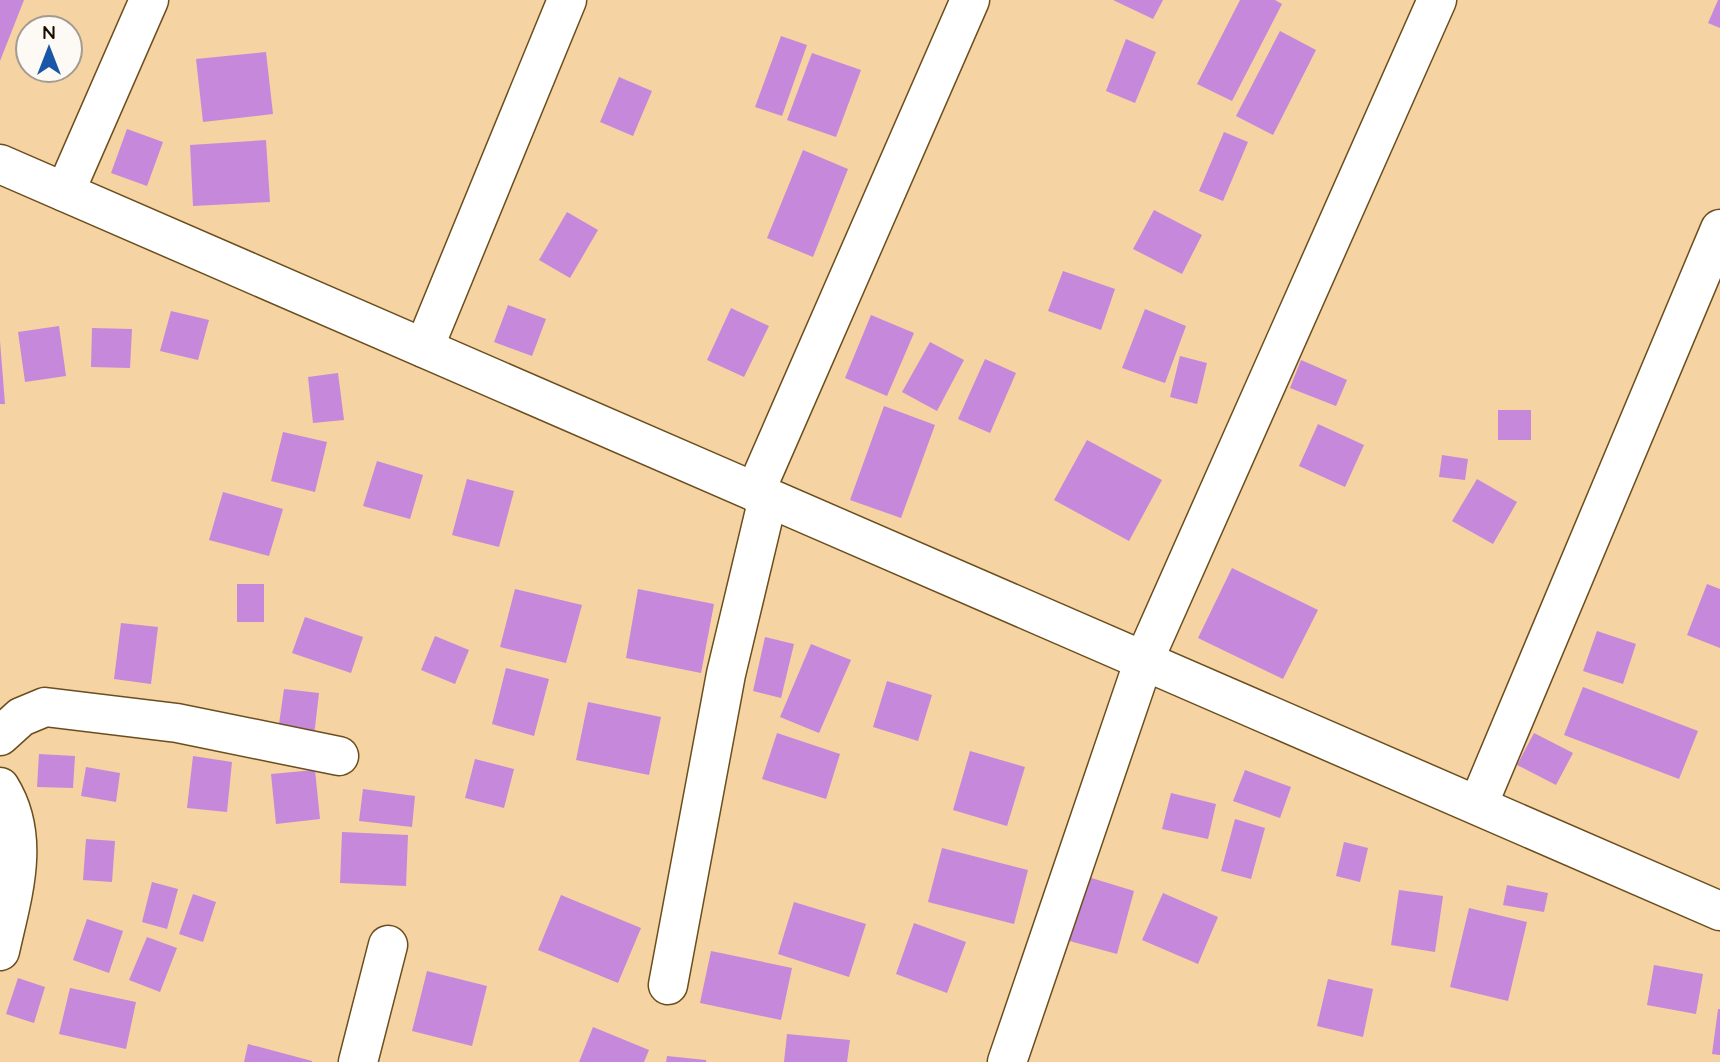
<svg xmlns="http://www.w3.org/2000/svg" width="1720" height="1062" font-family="Quicksand,sans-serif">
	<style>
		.building { fill: #c688db }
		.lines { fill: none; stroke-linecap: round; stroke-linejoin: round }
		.street-casing { stroke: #6b4e1e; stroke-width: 41 }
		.street { stroke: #fff; stroke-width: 38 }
	</style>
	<rect width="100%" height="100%" fill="#f5d3a2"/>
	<!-- building -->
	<g class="building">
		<path d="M0,0h24l-24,61z"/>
		<path d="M1113,0h50l-10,19z"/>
		<path d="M1240,0h35l7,4 -50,97 -35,-17z"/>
		<path d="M1718,0h2v28l-12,-5z"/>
		<path d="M1280,31l36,19 -43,85 -37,-19z"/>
		<path d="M781,36l26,9 -25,71 -27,-9z"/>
		<path d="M1126,39l30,13 -21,51 -29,-12z"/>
		<path d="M266,52l7,62 -70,8 -7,-63z"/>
		<path d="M812,53l49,17 -25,67 -49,-17z"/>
		<path d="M619,77l33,14 -19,45 -33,-14z"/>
		<path d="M127,129l36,13 -16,44 -36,-13z"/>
		<path d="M1224,132l24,10 -25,59 -24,-10z"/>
		<path d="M266,140l4,62 -77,4 -3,-61z"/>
		<path d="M803,150l45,19 -35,88 -46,-19z"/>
		<path d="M1154,210l48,25 -20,39 -49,-25z"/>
		<path d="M567,212l31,18 -28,48 -31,-18z"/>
		<path d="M1063,271l52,18 -14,41 -53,-19z"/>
		<path d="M508,305l38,14 -14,37 -38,-14z"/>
		<path d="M731,308l38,18 -25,51 -37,-17z"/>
		<path d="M1145,309l41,17 -21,57 -43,-15z"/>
		<path d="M171,311l38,9 -11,40 -38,-9z"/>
		<path d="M871,315l43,18 -27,63 -42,-18z"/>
		<path d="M59,326l7,50 -41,6 -7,-50z"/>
		<path d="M92,328l40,1 -2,39 -39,-1z"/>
		<path d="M0,341l5,63h-5z"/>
		<path d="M930,342l34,18 -27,51 -35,-19z"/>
		<path d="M1180,356l27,7 -10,41 -27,-7z"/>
		<path d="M985,359l31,14 -26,60 -32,-14z"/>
		<path d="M1301,360l46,20 -11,26 -46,-18z"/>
		<path d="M338,373l6,47 -31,3 -5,-46z"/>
		<path d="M884,406l51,19 -34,93 -51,-18z"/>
		<rect x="1498" y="410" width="33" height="30"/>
		<path d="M1318,424l46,21 -19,42 -46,-21z"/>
		<path d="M283,432l44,10 -12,50 -44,-11z"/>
		<path d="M1087,440l75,40 -33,61 -75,-41z"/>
		<path d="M1442,455l26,4 -3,21 -26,-3z"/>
		<path d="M377,461l46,14 -13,44 -47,-13z"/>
		<path d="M467,479l47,12 -15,56 -47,-12z"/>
		<path d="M1477,479l40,23 -24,42 -41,-23z"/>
		<path d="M223,492l60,17 -14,47 -60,-16z"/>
		<path d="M1232,568l86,42 -35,69 -85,-41z"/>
		<rect x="237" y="584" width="27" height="38"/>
		<path d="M1707,584l13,5v59l-33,-13z"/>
		<path d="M515,589l67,16 -16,58 -66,-16z"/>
		<path d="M638,589l76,15 -13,69 -75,-15z"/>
		<path d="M305,617l58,20 -12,36 -59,-20z"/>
		<path d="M121,623l37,4 -7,57 -37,-5z"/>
		<path d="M1597,631l39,13 -13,40 -40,-13z"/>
		<path d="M435,636l34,14 -14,34 -34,-14z"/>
		<path d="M765,637l29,7 -13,54 -28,-7z"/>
		<path d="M811,644l40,16 -32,73 -39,-16z"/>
		<path d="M506,668l43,11 -15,57 -42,-12z"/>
		<path d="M887,681l45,14 -14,46 -45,-14z"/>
		<path d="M1583,687l115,44 -19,48 -115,-44z"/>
		<path d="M284,689l35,4 -5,43 -36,-5z"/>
		<path d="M588,702l73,15 -12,58 -73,-15z"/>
		<path d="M777,733l63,21 -14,45 -64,-20z"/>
		<path d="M1534,733l39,20 -17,32 -39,-20z"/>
		<path d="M970,751l55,16 -18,59 -54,-16z"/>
		<path d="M39,754l36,2 -2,32 -36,-1z"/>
		<path d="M193,756l39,6 -5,50 -40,-4z"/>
		<path d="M475,759l39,10 -10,39 -39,-10z"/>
		<path d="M86,767l34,6 -4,29 -35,-6z"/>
		<path d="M315,770l5,49 -44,5 -5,-50z"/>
		<path d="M1245,770l46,17 -11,31 -47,-17z"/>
		<path d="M363,789l52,7 -3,31 -53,-6z"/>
		<path d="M1171,793l45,11 -8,35 -46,-10z"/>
		<path d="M1235,819l30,9 -14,51 -30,-8z"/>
		<path d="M342,832l66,3 -2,51 -66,-3z"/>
		<path d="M86,839l29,2 -3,41 -29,-2z"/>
		<path d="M1344,842l24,6 -8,34 -24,-6z"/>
		<path d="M942,848l86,22 -14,54 -86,-22z"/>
		<path d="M1085,876l49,15 -17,63 -51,-14z"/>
		<path d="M152,882l26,7 -11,40 -25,-7z"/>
		<path d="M1507,885l41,8 -4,19 -41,-7z"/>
		<path d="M1399,890l44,6 -8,56 -44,-7z"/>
		<path d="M1163,893l55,24 -20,47 -56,-24z"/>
		<path d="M193,894l23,8 -13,40 -24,-8z"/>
		<path d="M561,895l80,33 -23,55 -80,-33z"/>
		<path d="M794,902l72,22 -17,53 -71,-23z"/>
		<path d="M1469,908l58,14 -19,79 -58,-14z"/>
		<path d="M87,919l36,12 -14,42 -36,-13z"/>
		<path d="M914,923l52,19 -19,51 -51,-19z"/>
		<path d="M147,937l30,11 -17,44 -31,-12z"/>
		<path d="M711,951l81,17 -11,52 -81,-17z"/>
		<path d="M1654,965l49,9 -7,40 -49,-9z"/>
		<path d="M427,971l60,15 -15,60 -60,-15z"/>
		<path d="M18,978l27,9 -11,36 -28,-9z"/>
		<path d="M1328,979l45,10 -10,48 -46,-11z"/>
		<path d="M70,988l66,14 -10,47 -67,-15z"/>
		<path d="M1718,1009h2v46l-8,-1z"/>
		<path d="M593,1027l56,23 -5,12h-65z"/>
		<path d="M787,1034l63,6 -3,22h-63z"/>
		<path d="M248,1044l64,17v1h-68z"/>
		<path d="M667,1056l39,4v2h-40z"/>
	</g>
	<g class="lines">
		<defs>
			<g id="street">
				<path d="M0,164l1720,747"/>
				<path d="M65,192l84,-192"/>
				<path d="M424,348l143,-348"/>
				<path d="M755,492l215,-492"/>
				<path d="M0,736l21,-19 24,-10 132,16 162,33"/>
				<path d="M0,787c32,51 12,109 0,164"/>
				<path d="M1478,805l242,-576"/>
				<path d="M668,985l58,-311 42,-176"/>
				<path d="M358,1062l30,-117"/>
				<path d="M1007,1062l137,-402 293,-660"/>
			</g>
		</defs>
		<!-- street casing -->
		<use href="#street" class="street-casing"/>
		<!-- street -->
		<use href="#street" class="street"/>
	</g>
	<!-- north arrow -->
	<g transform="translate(49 49)"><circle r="33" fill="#fdf9f4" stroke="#a29b92" stroke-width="2"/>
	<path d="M0-5L12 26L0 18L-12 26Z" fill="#1956a7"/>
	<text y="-10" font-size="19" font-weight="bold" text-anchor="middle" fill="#190d00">N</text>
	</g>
</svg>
